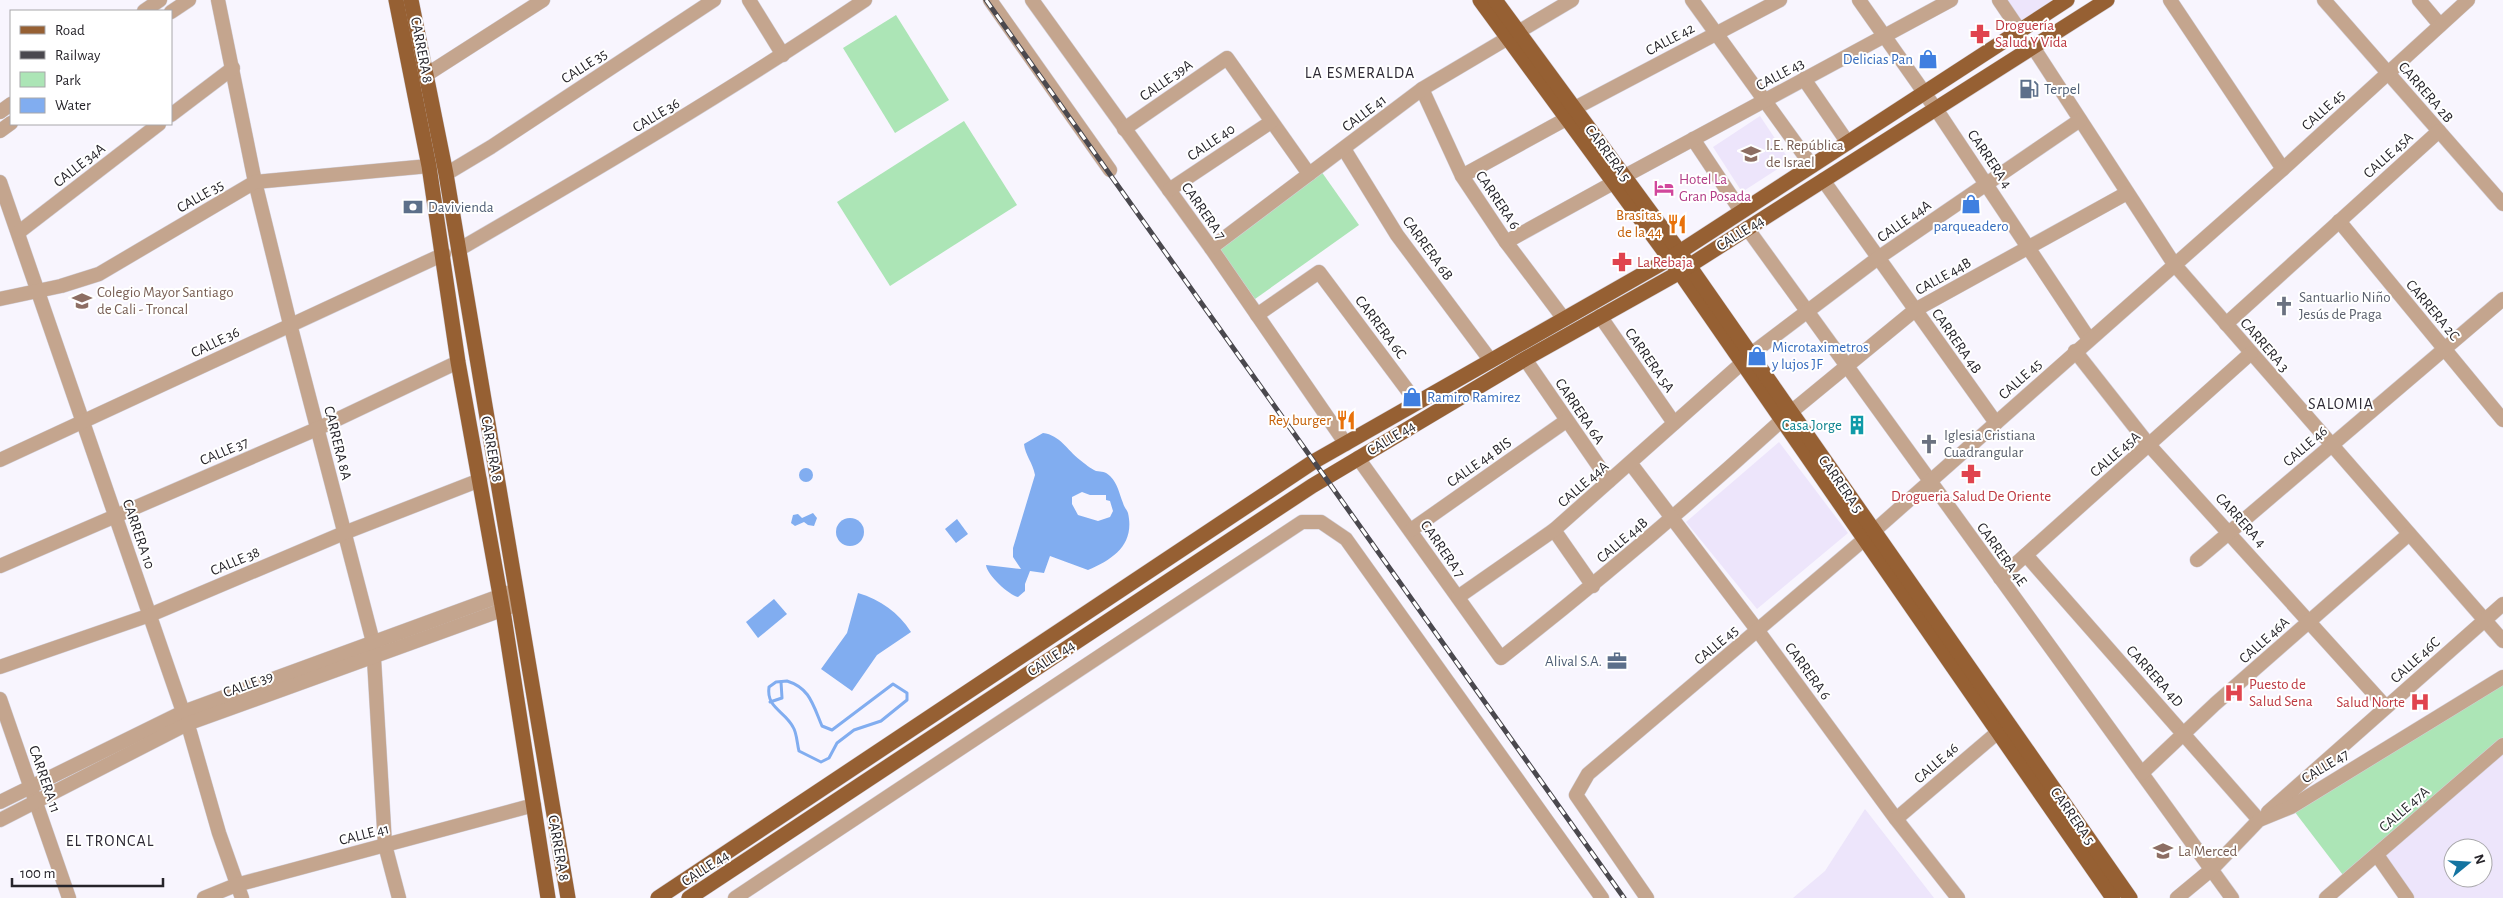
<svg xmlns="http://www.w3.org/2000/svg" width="2503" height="898" font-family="'Alegreya Sans',sans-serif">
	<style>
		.built { fill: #ede5fb; fill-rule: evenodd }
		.green { fill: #ace5b6 }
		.water { fill: #81adf0; fill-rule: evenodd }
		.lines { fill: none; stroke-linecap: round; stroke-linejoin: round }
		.stream { stroke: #81adf0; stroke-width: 3 }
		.minor-casing { stroke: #d2cfd8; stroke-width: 15 }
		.major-casing { stroke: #d2cfd8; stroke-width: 16 }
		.minor { stroke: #c4a58e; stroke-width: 14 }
		.major { stroke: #966033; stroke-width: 15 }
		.rail-casing { stroke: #4a484e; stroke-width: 5 }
		.rail { stroke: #fff; stroke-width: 3; stroke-dasharray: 9; stroke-linecap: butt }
		.labels { text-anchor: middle; stroke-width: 4; stroke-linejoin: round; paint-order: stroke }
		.health-label { font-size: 15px; fill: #be3a42; stroke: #fff; text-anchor: start }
		.street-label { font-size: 15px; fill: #26242a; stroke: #fff }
		.shop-label { font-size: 15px; fill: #366cbe; stroke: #fff; text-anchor: start }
		.service-label { font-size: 15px; fill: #4e5e75; stroke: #fff; text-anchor: start }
		.education-label { font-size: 15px; fill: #785e54; stroke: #fff; text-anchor: start }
		.hotel-label { font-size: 15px; fill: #b23c85; stroke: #fff; text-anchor: start }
		.food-label { font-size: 15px; fill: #c56008; stroke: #fff; text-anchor: end }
		.worship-label { font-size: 15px; fill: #5b616d; stroke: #fff; text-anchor: start }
		.culture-label { font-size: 15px; fill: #0d838f; stroke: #fff; text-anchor: end }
		.neighbourhood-label { font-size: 16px; letter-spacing: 1px; fill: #2d2934; stroke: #fff }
	</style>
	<rect width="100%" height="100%" fill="#f8f5fe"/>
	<!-- built -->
	<g class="built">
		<path d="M2003,0h58l-40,26z"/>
		<path d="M1760,116l30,45 -48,31 -29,-45z"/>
		<path d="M1779,442l69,91 -91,76 -71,-87z"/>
		<path d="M2503,745v153h-96l-30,-43zM2453,848h30v30h-30z"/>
		<path d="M1865,809l69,89h-141l32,-27z"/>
	</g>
	<!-- green -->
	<g class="green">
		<path d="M896,15l53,85 -54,33 -52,-85z"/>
		<path d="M964,121l53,84 -127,81 -53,-84z"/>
		<path d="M1321,171l38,54 -104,74 -38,-53z"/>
		<path d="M2503,677v68l-157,134 -55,-72z"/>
	</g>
	<!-- water -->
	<g class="water">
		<path d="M1043,433c17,2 24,17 37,27 4,3 11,9 16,11 6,1 9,0 14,5 8,8 9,17 13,27 1,4 4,7 5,10 7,31 -14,46 -40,57l-38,-14 -6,17 -14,-2 -5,13v7l-7,6c-9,-2 -31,-22 -32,-32l35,4 -8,-12v-9l22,-73c-2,-12 -10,-20 -11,-31zM1082,492l8,3h16v5l4,1 3,10 -3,6 -12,4 -20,-6 -6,-11v-7z"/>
		<circle cx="806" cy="475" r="7"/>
		<path d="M813,513l4,5 -3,8 -6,-1 -4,-3 -9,4 -4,-3 2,-8 5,-1 4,4z"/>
		<circle cx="850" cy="532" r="14"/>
		<path d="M957,519l11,15 -12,9 -11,-14z"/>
		<path d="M858,593c23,7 40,19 53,39l-34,23 -25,36 -31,-22 26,-36z"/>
		<path d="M774,599l13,15 -29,24 -12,-16z"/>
	</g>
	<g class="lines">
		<!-- stream -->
		<g class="stream">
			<path d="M787,681c23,7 26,24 35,45l10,4 61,-46 14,9v7l-26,21 -27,9 -17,13 -8,15 -8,4 -22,-11c-2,-7 -2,-18 -6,-24 -8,-16 -27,-19 -24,-40l7,-5z"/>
			<path d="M770,702l12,-4 -1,-16"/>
		</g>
		<defs>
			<g id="minor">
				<path d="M218,0l37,182 35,142 83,318 12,203 14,53"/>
				<path d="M749,0l34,55"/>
				<path d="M990,0l120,170"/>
				<path d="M1032,0l179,248 135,196"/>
				<path d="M1692,0l120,166"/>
				<path d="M1859,0l81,115 149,224"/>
				<path d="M1999,0l21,31"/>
				<path d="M2170,0l113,169"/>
				<path d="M2324,0l179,204"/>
				<path d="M2419,0l21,25"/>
				<path d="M144,11l16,-11"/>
				<path d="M171,12l18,-12"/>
				<path d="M2033,47l141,217 329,377"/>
				<path d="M426,75l117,-75"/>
				<path d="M1804,79l44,64"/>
				<path d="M1422,89l40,87 44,66 58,77"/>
				<path d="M1575,108l205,-108"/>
				<path d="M0,112l11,-8"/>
				<path d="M171,115l62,-47"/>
				<path d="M1124,129l103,-71 82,116"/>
				<path d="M0,131l11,-8"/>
				<path d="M1693,139l48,72"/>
				<path d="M1344,149l53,86 94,126"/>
				<path d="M446,174l45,-27 223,-147"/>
				<path d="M1462,176l104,-57"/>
				<path d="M1625,176l326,-176"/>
				<path d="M1823,180l173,243"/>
				<path d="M0,182l190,550 29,101 23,65"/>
				<path d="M1169,190l102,-68"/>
				<path d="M2339,221l164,199"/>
				<path d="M1747,228l485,670"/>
				<path d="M19,232l140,-108"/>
				<path d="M1506,242l107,-59"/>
				<path d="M1211,248l211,-159 150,-89"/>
				<path d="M458,250c138,-80 275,-161 407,-250"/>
				<path d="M0,299l61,-13 38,-12 156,-92 174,-16"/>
				<path d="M1257,315l62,-43 98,131"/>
				<path d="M1600,316l74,107"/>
				<path d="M2226,324l213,-193"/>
				<path d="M2075,351l74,94 237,262"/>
				<path d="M1751,354l127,-96 202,-138"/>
				<path d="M1525,359l84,122"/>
				<path d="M1791,412l124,-102 212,-117"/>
				<path d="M1358,458l143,200c97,-76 190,-155 281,-238"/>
				<path d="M0,460l444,-206"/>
				<path d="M1631,464l127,167 138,188 62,79"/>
				<path d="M1411,530l155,-109"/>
				<path d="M1554,530l39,56"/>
				<path d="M2026,555l233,265"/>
				<path d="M2197,560l306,-261"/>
				<path d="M0,566l319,-138 139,-66"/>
				<path d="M2000,578l251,-225"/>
				<path d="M1458,597l96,-67 188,-167"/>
				<path d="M0,667l150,-52 194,-82 136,-53"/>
				<path d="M0,699l69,199"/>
				<path d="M2142,773l73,-69 194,-170"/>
				<path d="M0,802l183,-90 333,-122"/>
				<path d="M2268,812l235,-208"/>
				<path d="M1896,819l102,-87"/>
				<path d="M0,820l187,-96 326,-118"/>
				<path d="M2377,855l30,43"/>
				<path d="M204,898l32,-13 298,-80"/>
				<path d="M735,898l567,-376h19l25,17 256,359"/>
				<path d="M1647,898l-71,-103 12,-21 286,-243 409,-362 185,-169"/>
				<path d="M2177,898l35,-29 47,-49 32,-13 212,-130"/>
				<path d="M2326,898l177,-153"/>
			</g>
			<g id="major">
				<path d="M396,0l33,166 29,196 46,255 44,281"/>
				<path d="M411,0l35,174 122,724"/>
				<path d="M1480,0l203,277 430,621"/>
				<path d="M1495,0l181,247 454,651"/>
				<path d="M658,898l655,-436 351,-200 403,-262"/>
				<path d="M689,898l623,-412 213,-127 148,-83 434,-276"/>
			</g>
		</defs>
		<!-- minor casing -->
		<use href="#minor" class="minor-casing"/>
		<!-- major casing -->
		<use href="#major" class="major-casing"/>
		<!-- minor -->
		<use href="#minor" class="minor"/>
		<!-- major -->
		<use href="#major" class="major"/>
		<defs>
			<path id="rail" d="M986,0l638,898"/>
		</defs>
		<!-- rail casing -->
		<use href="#rail" class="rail-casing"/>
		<!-- rail -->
		<use href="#rail" class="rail"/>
	</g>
	<!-- icons -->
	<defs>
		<symbol id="pharmacy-bare" viewBox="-9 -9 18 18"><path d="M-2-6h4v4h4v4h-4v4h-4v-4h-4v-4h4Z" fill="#e0444e" stroke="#fff" stroke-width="2.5" paint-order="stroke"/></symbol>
		<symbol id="shop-bare" viewBox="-9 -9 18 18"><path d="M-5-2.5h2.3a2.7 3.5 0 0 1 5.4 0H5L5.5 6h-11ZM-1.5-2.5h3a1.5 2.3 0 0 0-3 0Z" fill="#3f7fe0" stroke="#fff" stroke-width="2.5" paint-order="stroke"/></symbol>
		<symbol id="fuel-bare" viewBox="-9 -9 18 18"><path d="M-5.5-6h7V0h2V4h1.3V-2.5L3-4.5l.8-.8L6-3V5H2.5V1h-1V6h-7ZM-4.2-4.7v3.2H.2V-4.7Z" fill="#5c6f8a" stroke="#fff" stroke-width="2.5" paint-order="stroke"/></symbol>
		<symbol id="school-bare" viewBox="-9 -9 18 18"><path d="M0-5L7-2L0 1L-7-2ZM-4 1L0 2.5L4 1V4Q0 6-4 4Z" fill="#8d6e63" stroke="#fff" stroke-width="2.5" paint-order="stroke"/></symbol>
		<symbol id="hotel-bare" viewBox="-9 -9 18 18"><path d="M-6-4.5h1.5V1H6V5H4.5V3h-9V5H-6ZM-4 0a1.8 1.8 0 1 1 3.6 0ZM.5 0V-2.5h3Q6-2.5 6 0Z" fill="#d1479c" stroke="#fff" stroke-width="2.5" paint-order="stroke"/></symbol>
		<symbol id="bank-bare" viewBox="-9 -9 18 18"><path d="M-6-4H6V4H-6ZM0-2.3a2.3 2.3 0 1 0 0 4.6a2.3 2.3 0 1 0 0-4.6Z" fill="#5c6f8a" stroke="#fff" stroke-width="2.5" paint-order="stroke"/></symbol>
		<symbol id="restaurant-bare" viewBox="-9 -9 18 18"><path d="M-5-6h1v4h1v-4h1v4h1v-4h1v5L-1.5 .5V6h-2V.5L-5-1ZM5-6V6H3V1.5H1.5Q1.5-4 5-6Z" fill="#e8710a" stroke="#fff" stroke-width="2.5" paint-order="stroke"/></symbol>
		<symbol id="church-bare" viewBox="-9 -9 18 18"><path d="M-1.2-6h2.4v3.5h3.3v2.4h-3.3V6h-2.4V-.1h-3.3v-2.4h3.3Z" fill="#6b7280" stroke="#fff" stroke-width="2.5" paint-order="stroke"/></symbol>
		<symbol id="building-bare" viewBox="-9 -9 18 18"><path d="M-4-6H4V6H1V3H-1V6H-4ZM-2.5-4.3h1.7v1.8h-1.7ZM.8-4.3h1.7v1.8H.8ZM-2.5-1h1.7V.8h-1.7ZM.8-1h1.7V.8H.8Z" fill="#0f9aa8" stroke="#fff" stroke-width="2.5" paint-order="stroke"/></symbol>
		<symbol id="office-bare" viewBox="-9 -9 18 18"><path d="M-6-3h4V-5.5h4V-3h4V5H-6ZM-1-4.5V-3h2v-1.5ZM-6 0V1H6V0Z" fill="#5c6f8a" stroke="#fff" stroke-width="2.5" paint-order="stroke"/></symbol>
		<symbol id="hospital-bare" viewBox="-9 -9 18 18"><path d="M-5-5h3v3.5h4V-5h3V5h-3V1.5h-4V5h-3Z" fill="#e0444e" stroke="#fff" stroke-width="2.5" paint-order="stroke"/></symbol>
	</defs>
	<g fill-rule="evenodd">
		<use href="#pharmacy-bare" x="1966" y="20" width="28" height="28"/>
		<use href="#shop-bare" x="1914" y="45" width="28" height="28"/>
		<use href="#fuel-bare" x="2015" y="75" width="28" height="28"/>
		<use href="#school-bare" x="1737" y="140" width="28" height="28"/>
		<use href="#hotel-bare" x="1650" y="174" width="28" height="28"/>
		<use href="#shop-bare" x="1957" y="190" width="28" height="28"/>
		<use href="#bank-bare" x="399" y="193" width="28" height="28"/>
		<use href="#restaurant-bare" x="1663" y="210" width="28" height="28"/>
		<use href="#pharmacy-bare" x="1608" y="248" width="28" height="28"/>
		<use href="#school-bare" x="68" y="287" width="28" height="28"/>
		<use href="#church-bare" x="2270" y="292" width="28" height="28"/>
		<use href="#shop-bare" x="1743" y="342" width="28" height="28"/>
		<use href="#shop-bare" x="1398" y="383" width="28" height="28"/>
		<use href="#restaurant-bare" x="1332" y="406" width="28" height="28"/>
		<use href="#building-bare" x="1843" y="411" width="28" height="28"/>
		<use href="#church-bare" x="1915" y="430" width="28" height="28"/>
		<use href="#pharmacy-bare" x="1957" y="460" width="28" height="28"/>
		<use href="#office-bare" x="1603" y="647" width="28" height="28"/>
		<use href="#hospital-bare" x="2220" y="679" width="28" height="28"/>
		<use href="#hospital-bare" x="2406" y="688" width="28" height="28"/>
		<use href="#school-bare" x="2149" y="837" width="28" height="28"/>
	</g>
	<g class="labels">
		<!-- health labels -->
		<g class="health-label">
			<text x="1995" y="30">Droguería<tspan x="1995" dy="17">Salud Y Vida</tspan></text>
			<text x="1637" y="267">La Rebaja</text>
			<text x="1971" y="501" text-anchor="middle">Drogueria Salud De Oriente</text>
			<text x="2249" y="689">Puesto de<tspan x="2249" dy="17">Salud Sena</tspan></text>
			<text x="2405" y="707" text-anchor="end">Salud Norte</text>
		</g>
		<!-- street labels -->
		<g class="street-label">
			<text transform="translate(1670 39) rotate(-28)" y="5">CALLE 42</text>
			<text transform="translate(422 50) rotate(79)" y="5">CARRERA 8</text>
			<text transform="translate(584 66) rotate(-33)" y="5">CALLE 35</text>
			<text transform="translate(1780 74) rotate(-28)" y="5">CALLE 43</text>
			<text transform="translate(1166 80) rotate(-35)" y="5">CALLE 39A</text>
			<text transform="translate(2426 92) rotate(49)" y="5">CARRERA 2B</text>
			<text transform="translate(2323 110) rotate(-42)" y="5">CALLE 45</text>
			<text transform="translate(1364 113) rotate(-37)" y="5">CALLE 41</text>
			<text transform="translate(656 115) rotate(-31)" y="5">CALLE 36</text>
			<text transform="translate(1211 142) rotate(-34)" y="5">CALLE 40</text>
			<text transform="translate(1608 153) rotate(54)" y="5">CARRERA 5</text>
			<text transform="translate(2388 155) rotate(-42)" y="5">CALLE 45A</text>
			<text transform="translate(1990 159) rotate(56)" y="5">CARRERA 4</text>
			<text transform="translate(79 165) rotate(-38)" y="5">CALLE 34A</text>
			<text transform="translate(200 196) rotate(-30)" y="5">CALLE 35</text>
			<text transform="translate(1498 200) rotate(56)" y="5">CARRERA 6</text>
			<text transform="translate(1204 211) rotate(55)" y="5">CARRERA 7</text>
			<text transform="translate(1904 221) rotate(-35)" y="5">CALLE 44A</text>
			<text transform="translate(1740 233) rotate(-32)" y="5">CALLE 44</text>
			<text transform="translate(1428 248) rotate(54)" y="5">CARRERA 6B</text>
			<text transform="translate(1943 276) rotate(-29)" y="5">CALLE 44B</text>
			<text transform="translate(2433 310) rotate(50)" y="5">CARRERA 2C</text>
			<text transform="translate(1381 327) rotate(53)" y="5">CARRERA 6C</text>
			<text transform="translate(1957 341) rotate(55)" y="5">CARRERA 4B</text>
			<text transform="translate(215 342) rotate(-26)" y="5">CALLE 36</text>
			<text transform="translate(2265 345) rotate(49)" y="5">CARRERA 3</text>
			<text transform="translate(1650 360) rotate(55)" y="5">CARRERA 5A</text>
			<text transform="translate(2020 379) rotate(-42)" y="5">CALLE 45</text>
			<text transform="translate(1580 411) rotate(56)" y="5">CARRERA 6A</text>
			<text transform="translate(1391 438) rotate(-31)" y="5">CALLE 44</text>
			<text transform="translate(338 443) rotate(76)" y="5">CARRERA 8A</text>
			<text transform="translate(2305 446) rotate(-41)" y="5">CALLE 46</text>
			<text transform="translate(492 449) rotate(80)" y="5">CARRERA 8</text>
			<text transform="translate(224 451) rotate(-23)" y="5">CALLE 37</text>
			<text transform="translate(2115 454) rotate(-41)" y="5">CALLE 45A</text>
			<text transform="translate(1479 462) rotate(-35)" y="5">CALLE 44 BIS</text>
			<text transform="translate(1583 484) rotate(-41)" y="5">CALLE 44A</text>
			<text transform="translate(1841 484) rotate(55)" y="5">CARRERA 5</text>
			<text transform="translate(2241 520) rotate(48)" y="5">CARRERA 4</text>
			<text transform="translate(139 534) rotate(71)" y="5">CARRERA 10</text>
			<text transform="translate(1622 540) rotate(-40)" y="5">CALLE 44B</text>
			<text transform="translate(1443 549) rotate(55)" y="5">CARRERA 7</text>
			<text transform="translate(2002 554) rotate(54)" y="5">CARRERA 4E</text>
			<text transform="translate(235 561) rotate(-23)" y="5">CALLE 38</text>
			<text transform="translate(2264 640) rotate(-42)" y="5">CALLE 46A</text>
			<text transform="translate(1716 645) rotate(-40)" y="5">CALLE 45</text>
			<text transform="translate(1051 658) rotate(-33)" y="5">CALLE 44</text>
			<text transform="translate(2415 660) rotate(-42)" y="5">CALLE 46C</text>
			<text transform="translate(1808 671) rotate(54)" y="5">CARRERA 6</text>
			<text transform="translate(2155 676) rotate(48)" y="5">CARRERA 4D</text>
			<text transform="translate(248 684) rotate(-20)" y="5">CALLE 39</text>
			<text transform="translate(1936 763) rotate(-41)" y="5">CALLE 46</text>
			<text transform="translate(2325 766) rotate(-31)" y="5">CALLE 47</text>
			<text transform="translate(45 779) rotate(71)" y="5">CARRERA 11</text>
			<text transform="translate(2404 809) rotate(-41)" y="5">CALLE 47A</text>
			<text transform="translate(2073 816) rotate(55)" y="5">CARRERA 5</text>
			<text transform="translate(364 834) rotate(-14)" y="5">CALLE 41</text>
			<text transform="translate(559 848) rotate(80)" y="5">CARRERA 8</text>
			<text transform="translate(705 868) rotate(-33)" y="5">CALLE 44</text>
		</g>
		<!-- shop labels -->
		<g class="shop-label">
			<text x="1913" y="64" text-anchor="end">Delicias Pan</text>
			<text x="1971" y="231" text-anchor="middle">parqueadero</text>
			<text x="1772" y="352">Microtaximetros<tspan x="1772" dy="17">y lujos JF</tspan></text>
			<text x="1427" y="402">Ramiro Ramirez</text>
		</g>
		<!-- service labels -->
		<g class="service-label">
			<text x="2044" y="94">Terpel</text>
			<text x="428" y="212">Davivienda</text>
			<text x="1602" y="666" text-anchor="end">Alival S.A.</text>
		</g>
		<!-- education labels -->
		<g class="education-label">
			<text x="1766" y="150">I.E. República<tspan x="1766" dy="17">de Israel</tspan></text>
			<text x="97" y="297">Colegio Mayor Santiago<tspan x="97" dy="17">de Cali - Troncal</tspan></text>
			<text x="2178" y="856">La Merced</text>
		</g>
		<!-- hotel labels -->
		<g class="hotel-label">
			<text x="1679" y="184">Hotel La<tspan x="1679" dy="17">Gran Posada</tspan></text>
		</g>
		<!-- food labels -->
		<g class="food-label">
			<text x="1662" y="220">Brasitas<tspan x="1662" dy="17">de la 44</tspan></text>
			<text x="1331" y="425">Rey burger</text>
		</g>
		<!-- worship labels -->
		<g class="worship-label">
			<text x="2299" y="302">Santuarlio Niño<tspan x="2299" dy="17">Jesús de Praga</tspan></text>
			<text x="1944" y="440">Iglesia Cristiana<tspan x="1944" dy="17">Cuadrangular</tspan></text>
		</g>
		<!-- culture labels -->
		<g class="culture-label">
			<text x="1842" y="430">Casa Jorge</text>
		</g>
		<!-- neighbourhood labels -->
		<g class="neighbourhood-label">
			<text x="1360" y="78">LA ESMERALDA</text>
			<text x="2341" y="409">SALOMIA</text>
			<text x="110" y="846">EL TRONCAL</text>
		</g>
	</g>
	<!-- legend -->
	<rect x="10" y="10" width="162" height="115" fill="#ffffff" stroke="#a8a7aa"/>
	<rect x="20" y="26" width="25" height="8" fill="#966033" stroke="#a8a7aa"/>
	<text x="55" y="35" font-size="15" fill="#26242a">Road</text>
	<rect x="20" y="51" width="25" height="8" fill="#4a484e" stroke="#a8a7aa"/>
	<text x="55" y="60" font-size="15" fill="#26242a">Railway</text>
	<rect x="20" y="72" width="25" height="15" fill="#ace5b6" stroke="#a8a7aa"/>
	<text x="55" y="85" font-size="15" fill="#26242a">Park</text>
	<rect x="20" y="98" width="25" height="15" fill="#81adf0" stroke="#a8a7aa"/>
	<text x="55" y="110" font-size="15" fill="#26242a">Water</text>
	<!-- north arrow -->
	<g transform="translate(2468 863) rotate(72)"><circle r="24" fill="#ffffff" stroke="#a8a7aa"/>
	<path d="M0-4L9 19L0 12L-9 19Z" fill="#1474a1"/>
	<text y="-8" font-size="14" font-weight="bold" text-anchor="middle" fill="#26242a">N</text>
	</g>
	<!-- scale -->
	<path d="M12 878v8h151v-8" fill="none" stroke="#26242a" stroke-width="2.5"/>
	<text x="20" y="878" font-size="15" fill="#26242a" stroke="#ffffff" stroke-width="4" paint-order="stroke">100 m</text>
</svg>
